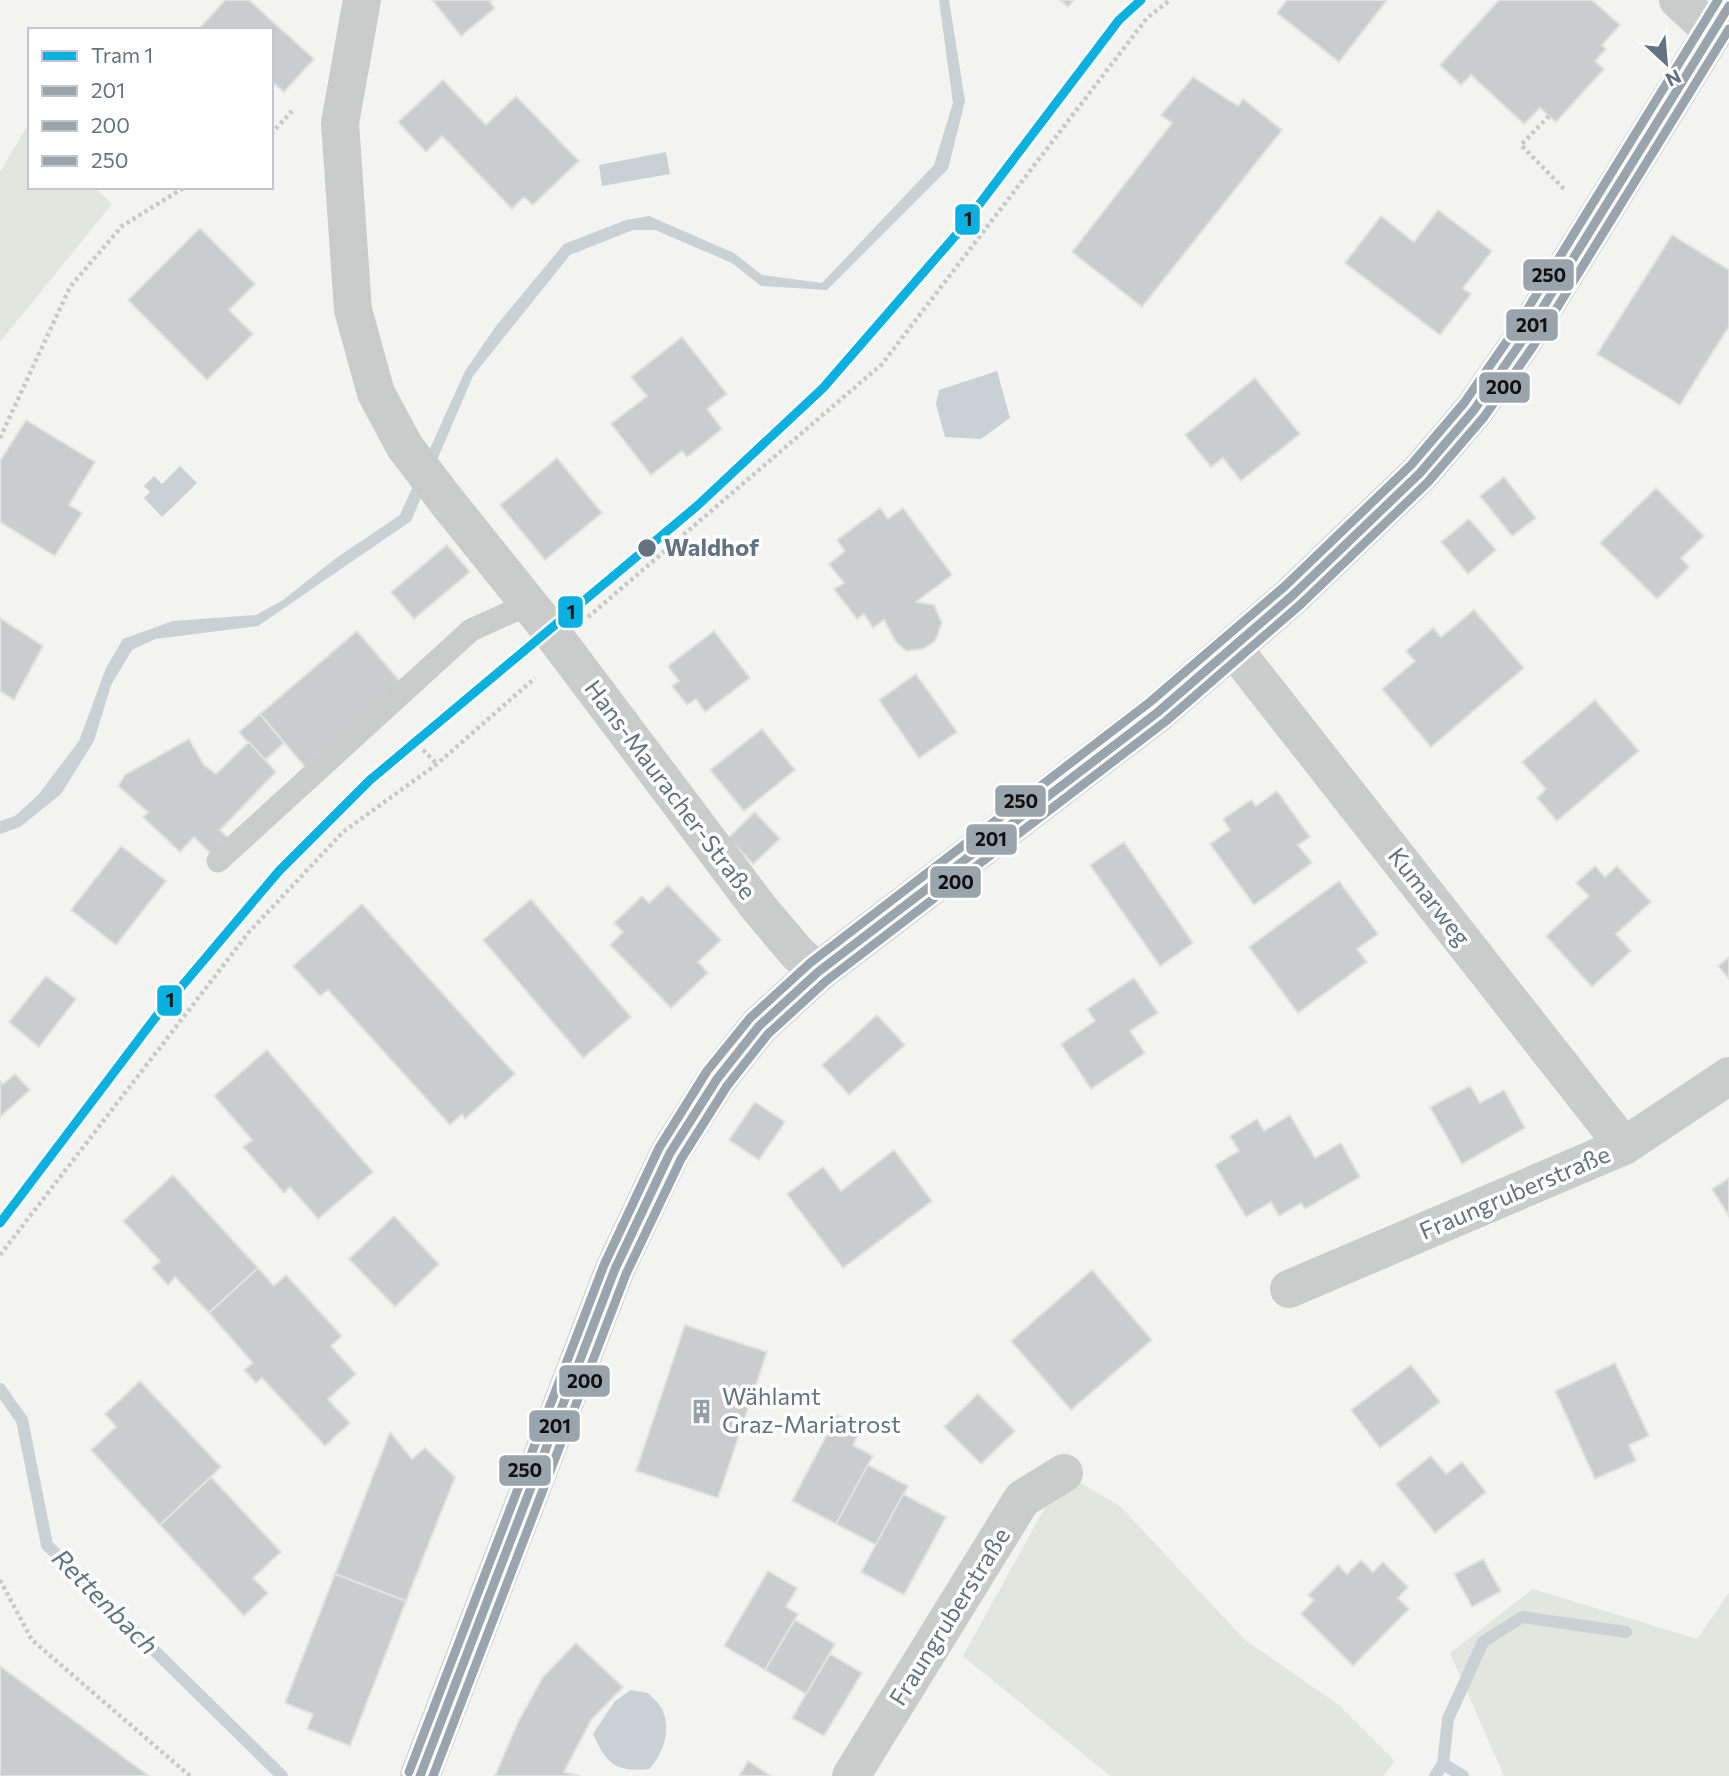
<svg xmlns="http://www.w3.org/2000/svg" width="1729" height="1776" font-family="Commissioner,sans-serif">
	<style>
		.green { fill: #e2e6df }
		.water { fill: #cad1d4 }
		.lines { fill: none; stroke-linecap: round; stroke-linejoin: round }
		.stream { stroke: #cad1d4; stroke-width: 12 }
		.building { fill: #cbcccd; stroke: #e2e2e1; stroke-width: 2 }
		.primary-casing { stroke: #d0d1d0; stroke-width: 40 }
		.path { stroke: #c8c9c9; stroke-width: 4.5; stroke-dasharray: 3.5 3.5; stroke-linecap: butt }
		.lane { stroke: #cacccc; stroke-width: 23 }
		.street { stroke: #cacccc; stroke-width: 38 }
		.primary { stroke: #dfdfe0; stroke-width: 38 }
		.bus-1-casing { stroke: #fff; stroke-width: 14 }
		.bus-2-casing { stroke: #fff; stroke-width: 14 }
		.bus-3-casing { stroke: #fff; stroke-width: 14 }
		.bus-1 { stroke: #9aa4ad; stroke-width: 9 }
		.bus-2 { stroke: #9aa4ad; stroke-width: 9 }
		.bus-3 { stroke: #9aa4ad; stroke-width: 9 }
		.tram-1-casing { stroke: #fff; stroke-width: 14 }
		.tram-1 { stroke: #0ab1e0; stroke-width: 9 }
		.stop-dot { fill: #637381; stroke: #fff; stroke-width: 2.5 }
		.labels { text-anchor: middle; stroke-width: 7; stroke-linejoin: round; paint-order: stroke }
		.stop-label { font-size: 24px; font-weight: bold; fill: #637381; stroke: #fff; text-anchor: start }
		.street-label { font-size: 24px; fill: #637381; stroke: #fff }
		.poi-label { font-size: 24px; fill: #637381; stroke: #fff; text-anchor: start }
		.water-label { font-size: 26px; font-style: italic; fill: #5f757f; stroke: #fff }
		.line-badge { stroke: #fff; stroke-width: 2.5 }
		.pale-badge-label { font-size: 19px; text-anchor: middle; font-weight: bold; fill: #111 }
	</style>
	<rect width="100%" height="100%" fill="#f3f3f1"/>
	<!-- green -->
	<g class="green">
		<path d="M29,123l1,64h64l18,17 -112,138v-170z"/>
		<path d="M1064,1473l57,34 124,133 94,65 56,56 -12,15h-273l-147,-120z"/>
		<path d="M1533,1589l164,50 32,-46v183h-225l-54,-123z"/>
	</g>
	<!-- water -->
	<g class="water">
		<path d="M939,0h10l16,101 -17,68 -121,121 -66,-4 -29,-23 -77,-33h-22l-63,25 -97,121 -62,145 -153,105 -103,13 -23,11 -21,35 -17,56 -33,53 -41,33 -20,7v-13l15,-5 23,-21 41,-54 27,-73 17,-29 50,-18 83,-6 27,-15 53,-42 64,-43 65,-144 31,-45 68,-82 62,-24 23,-4 85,37 28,22 60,8 112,-118 19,-62z"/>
		<path d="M666,152l4,22 -68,12 -3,-21z"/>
		<path d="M997,371l13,47 -29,21 -36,-2 -9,-33 3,-14z"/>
		<path d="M180,466l17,17 -35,34 -18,-19 6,-6 -6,-6 10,-10 8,8z"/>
		<path d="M631,1690l17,3c5,5 12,11 15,18 8,20 0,44 -14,58 -35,3 -42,-5 -56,-35l22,-33z"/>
	</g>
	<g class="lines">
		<!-- stream -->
		<g class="stream">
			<path d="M0,1389l22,31 25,125 235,231"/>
			<path d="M1443,1764l5,-45 35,-77 39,-25 104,15"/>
			<path d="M1435,1776l8,-12 20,12"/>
		</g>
	</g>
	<!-- building -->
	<g class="building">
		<path d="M225,0h24l65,59 -30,33 -13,-11v-51h-73z"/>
		<path d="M432,0h60l-2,2 5,6 -34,28z"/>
		<path d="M1060,0h14l-6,7z"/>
		<path d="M1287,0h100l-48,62 -62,-49z"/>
		<path d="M1499,0h93l28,25 -18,20 4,4 -11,12 9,8 -48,53 -16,-14 -16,16 -53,-49 -10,10 -21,-20z"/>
		<path d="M1193,77l45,29 5,-7 39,31 -140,177 -70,-55 100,-129 -11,-8z"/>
		<path d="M443,80l43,45 30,-29 63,65 -46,44 -9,-8 -12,12 -70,-73 -16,16 -28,-30z"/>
		<path d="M1438,210l54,41 -29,37 8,6 -31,41 -95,-72 36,-47 33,26z"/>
		<path d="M200,228l55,56 -26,26 24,24 -46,46 -79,-80z"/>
		<path d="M1672,235l57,35v56l-49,79 -83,-51z"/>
		<path d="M682,337l45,57 -20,15 15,20 -35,28 -5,-6 -31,24 -40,-51 36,-28 -16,-19z"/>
		<path d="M1255,378l45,56 -59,47 -18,-23 -12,9 -26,-32z"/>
		<path d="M26,420l69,42 -26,43 13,8 -27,43 -55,-34v-61z"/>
		<path d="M557,458l45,55 -57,47 -45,-55z"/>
		<path d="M1504,477l32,41 -24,18 -32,-40z"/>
		<path d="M1656,488l48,48 -23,22 8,9 -32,32 -57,-56z"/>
		<path d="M880,508l8,11 15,-11 49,67 -36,27 18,3 8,18 -7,18 -12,8 -17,2 -10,-9 -12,-22 -11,8 -9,-14 -7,5 -23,-30 10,-6 -15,-19 16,-13 -8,-11z"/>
		<path d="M1469,519l27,31 -28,24 -27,-32z"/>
		<path d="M447,545l23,27 -56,47 -23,-27z"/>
		<path d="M1474,610l50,58 -93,79 -49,-58 33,-28 -9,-10 27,-23 8,9z"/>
		<path d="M0,618l43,28 -29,54 -14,-9z"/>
		<path d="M357,631l46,54 -97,83 -46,-54z"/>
		<path d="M714,631l36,47 -45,34 -9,-13 -9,6 -15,-19 7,-5 -11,-15z"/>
		<path d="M916,674l41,58 -38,26 -40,-58z"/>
		<path d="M1595,700l44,51 -82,70 -20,-23 9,-9 -24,-27z"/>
		<path d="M260,714l24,29 -20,18 -25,-29z"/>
		<path d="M762,729l33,41 -51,41 -34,-41z"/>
		<path d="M189,739l15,26 12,9 33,-32 27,30 -56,58 8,8 -16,17 -18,-18 -14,15 -37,-35 5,-5 -30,-26 7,-11z"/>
		<path d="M1277,791l33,46 -12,8 14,18 -58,42 -44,-61 20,-14 -7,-11 28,-19 5,6z"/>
		<path d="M755,812l25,27 -27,25 -25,-26z"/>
		<path d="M1124,842l69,101 -33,23 -70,-101z"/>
		<path d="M121,846l45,35 -50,64 -45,-35z"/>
		<path d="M1595,866l10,11 12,-11 34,36 -35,32 15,17 -39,36 -46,-51 43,-40 -13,-13z"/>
		<path d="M1339,881l39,53 -21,15 10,13 -69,51 -49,-66z"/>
		<path d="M668,885l53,55 -23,22 10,11 -37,35 -61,-63 13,-13 -9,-9 28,-27 7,7z"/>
		<path d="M531,899l100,118 -48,41 -100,-118z"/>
		<path d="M362,904l153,170 -50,45 -3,-5 -12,11 -122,-135 -8,6 -27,-30z"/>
		<path d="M1729,957v22l-11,-13z"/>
		<path d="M46,976l30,23 -37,48 -30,-25z"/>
		<path d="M1134,978l24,35 -28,18 15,22 -54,36 -30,-45 34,-23 -8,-12z"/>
		<path d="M877,1015l28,30 -56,50 -27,-30z"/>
		<path d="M267,1050l106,122 -55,47 -28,-32 -6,6 -41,-46 9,-7 -38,-44z"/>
		<path d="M15,1074l15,16 -30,27v-36l3,3z"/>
		<path d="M1470,1086l10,17 24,-13 21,38 -63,36 -32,-57z"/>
		<path d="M755,1102l30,20 -26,38 -30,-20z"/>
		<path d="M1290,1115l25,43 26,-15 19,34 -55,32 -4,-6 -22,13 -8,-14 -25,15 -31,-52 24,-14 -9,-15 27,-17 7,12z"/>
		<path d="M894,1150l38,51 -89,67 -56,-74 36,-27 18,24z"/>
		<path d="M173,1175l85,93 -49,45 -34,-36 -7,8 -16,-17 8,-7 -37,-40z"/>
		<path d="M1729,1178v38l-17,-27z"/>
		<path d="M394,1216l45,48 -44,43 -46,-48z"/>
		<path d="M258,1268l16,18 12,-11 56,61 -11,10 25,28 -28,25 22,24 -25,23 -63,-68 -6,5 -12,-13 9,-7 -44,-50z"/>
		<path d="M1092,1270l60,70 -81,70 -60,-69z"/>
		<path d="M685,1325l82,27 -49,146 -82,-27z"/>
		<path d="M1615,1363l34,73 -20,9 7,16 -41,18 -40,-88z"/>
		<path d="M1411,1365l29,37 -60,46 -29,-38z"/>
		<path d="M140,1381l81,86 -61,58 -69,-75 25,-23 -11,-13z"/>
		<path d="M978,1394l37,37 -34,33 -37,-37z"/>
		<path d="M837,1415l24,13 -8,17 20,11 -37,68 -44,-23z"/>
		<path d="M390,1432l22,27 13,-11 30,29 -49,124 -71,-27z"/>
		<path d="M1431,1456l15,18 16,-12 24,30 -51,41 -39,-49z"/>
		<path d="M868,1465l40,21 -32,59 -40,-21z"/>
		<path d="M211,1477l70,75 -28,26 15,15 -24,23 -84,-91z"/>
		<path d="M903,1494l43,23 -42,78 -43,-23z"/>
		<path d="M1483,1559l18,32 -29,16 -18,-33z"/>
		<path d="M1361,1560l12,12 10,-10 25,25 -10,11 11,11 -56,57 -52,-52 13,-14 -6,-5 30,-30 9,9z"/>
		<path d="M768,1571l29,17 -11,19 12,7 -33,56 -41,-24z"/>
		<path d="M335,1574l71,27 -56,145 -43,-17 6,-15 -28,-11z"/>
		<path d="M795,1620l40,24 -29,50 -41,-24z"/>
		<path d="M576,1643l47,44 -32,33 -27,52 16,4h-85l23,-54 25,-45z"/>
		<path d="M830,1654l32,19 -38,63 -32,-18z"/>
		<path d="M0,1666l149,110h-149z"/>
		<path d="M748,1761l23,15h-32z"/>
	</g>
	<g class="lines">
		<defs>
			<path id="primary" d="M420,1776l195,-507 55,-116 47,-74 42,-53 59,-54 340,-260 135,-117 127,-122 54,-63 50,-72 205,-332"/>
		</defs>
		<!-- primary casing -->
		<use href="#primary" class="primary-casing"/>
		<!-- path -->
		<g class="path">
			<path d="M1549,116l-28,29 45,46"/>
			<path d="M271,134l21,-23"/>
			<path d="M0,438l70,-151 52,-61 63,-39"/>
			<path d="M588,617l294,-253 265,-346 23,-18"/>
			<path d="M423,750l14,14"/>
			<path d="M0,1255l249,-323 94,-100 94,-68 98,-86"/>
			<path d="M0,1580l32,60 158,136"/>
		</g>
		<!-- lane -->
		<path class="lane" d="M218,861l253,-231 58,-26"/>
		<!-- street -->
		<g class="street">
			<path d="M362,0l-22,123 13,187 23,83 29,54 39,51 105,131 210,279 38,45 21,19"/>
			<path d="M1678,0l34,31"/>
			<path d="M1233,648l391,498"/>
			<path d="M1289,1289l335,-143 105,-70"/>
			<path d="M851,1776l171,-277 42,-26"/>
		</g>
		<!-- primary -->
		<use href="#primary" class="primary"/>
		<defs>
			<path id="bus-1" d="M420,1776l195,-507 55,-116 47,-74 42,-53 59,-54 340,-260 135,-117 127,-122 54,-63 50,-72 205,-332"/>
			<path id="bus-2" d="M433,1776l193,-502 55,-115 46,-73 41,-52 58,-53 340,-260 135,-117 127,-122 56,-65 50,-72 195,-316"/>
			<path id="bus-3" d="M409,1772l195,-507 55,-117 48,-77 43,-53 60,-55 340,-261 135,-116 126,-121 53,-62 50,-72 204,-331"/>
		</defs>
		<!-- bus-1 casing -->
		<use href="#bus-1" class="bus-1-casing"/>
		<!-- bus-2 casing -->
		<use href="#bus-2" class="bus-2-casing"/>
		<!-- bus-3 casing -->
		<use href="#bus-3" class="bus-3-casing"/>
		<!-- bus-1 -->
		<use href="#bus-1" class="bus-1"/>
		<!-- bus-2 -->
		<use href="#bus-2" class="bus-2"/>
		<!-- bus-3 -->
		<use href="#bus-3" class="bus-3"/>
		<defs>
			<path id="tram-1" d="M0,1223l155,-205 124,-147 91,-91 327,-274 126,-118 133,-153 163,-215 22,-20"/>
		</defs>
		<!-- tram-1 casing -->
		<use href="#tram-1" class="tram-1-casing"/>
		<!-- tram-1 -->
		<use href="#tram-1" class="tram-1"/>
	</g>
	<!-- icons -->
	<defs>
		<symbol id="building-bare" viewBox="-9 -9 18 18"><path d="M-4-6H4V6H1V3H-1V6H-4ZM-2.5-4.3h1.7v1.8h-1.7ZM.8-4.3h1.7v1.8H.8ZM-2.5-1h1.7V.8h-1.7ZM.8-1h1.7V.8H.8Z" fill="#95a0a8" stroke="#fff" stroke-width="2.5" paint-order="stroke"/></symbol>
	</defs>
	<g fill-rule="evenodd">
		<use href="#building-bare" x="684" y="1394" width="35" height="35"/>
	</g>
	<!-- markers -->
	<circle class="stop-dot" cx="647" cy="548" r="10"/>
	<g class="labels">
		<!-- stop labels -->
		<g class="stop-label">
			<text x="664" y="556">Waldhof</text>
		</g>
		<!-- street labels -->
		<g class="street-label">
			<text transform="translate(670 790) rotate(53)" y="8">Hans-Mauracher-Straße</text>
			<text transform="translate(1429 897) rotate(52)" y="8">Kumarweg</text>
			<text transform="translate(1515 1193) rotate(-23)" y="8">Fraungruberstraße</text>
			<text transform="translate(950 1617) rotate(-58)" y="8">Fraungruberstraße</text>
		</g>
		<!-- poi labels -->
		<g class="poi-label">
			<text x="722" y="1405">Wählamt<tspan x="722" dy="28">Graz-Mariatrost</tspan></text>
		</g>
		<!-- water labels -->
		<g class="water-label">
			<text transform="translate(105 1602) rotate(45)" y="9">Rettenbach</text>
		</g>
	</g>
	<g class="line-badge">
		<rect x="954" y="203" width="27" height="33" rx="7" fill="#0ab1e0"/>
		<rect x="1522" y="258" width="53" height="34" rx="7" fill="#9aa4ad"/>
		<rect x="1505" y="308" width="54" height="34" rx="7" fill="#9aa4ad"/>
		<rect x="1478" y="371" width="53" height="33" rx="7" fill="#9aa4ad"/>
		<rect x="557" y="595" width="27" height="34" rx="7" fill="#0ab1e0"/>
		<rect x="994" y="784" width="53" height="34" rx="7" fill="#9aa4ad"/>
		<rect x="965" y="823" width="53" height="33" rx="7" fill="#9aa4ad"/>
		<rect x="929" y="865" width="53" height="34" rx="7" fill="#9aa4ad"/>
		<rect x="156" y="984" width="27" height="33" rx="7" fill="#0ab1e0"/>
		<rect x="558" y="1364" width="53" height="34" rx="7" fill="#9aa4ad"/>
		<rect x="528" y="1409" width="53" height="34" rx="7" fill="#9aa4ad"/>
		<rect x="498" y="1454" width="54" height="33" rx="7" fill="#9aa4ad"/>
	</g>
	<g class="pale-badge-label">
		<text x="968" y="226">1</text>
		<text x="1549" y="282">250</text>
		<text x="1532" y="332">201</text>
		<text x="1504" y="394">200</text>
		<text x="571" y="619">1</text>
		<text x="1021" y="808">250</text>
		<text x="991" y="846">201</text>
		<text x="956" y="889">200</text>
		<text x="170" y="1007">1</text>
		<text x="585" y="1388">200</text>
		<text x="555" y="1433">201</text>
		<text x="525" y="1477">250</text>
	</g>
	<!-- legend -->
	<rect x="28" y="28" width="245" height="161" fill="#ffffff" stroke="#c1c7cd" stroke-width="2"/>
	<rect x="42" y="51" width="35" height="10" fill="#0ab1e0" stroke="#c1c7cd" stroke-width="2"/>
	<text x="91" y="63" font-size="21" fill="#637381">Tram 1</text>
	<rect x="42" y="86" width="35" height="10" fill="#9aa4ad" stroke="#c1c7cd" stroke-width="2"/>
	<text x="91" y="98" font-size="21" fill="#637381">201</text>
	<rect x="42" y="121" width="35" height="10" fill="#9aa4ad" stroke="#c1c7cd" stroke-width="2"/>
	<text x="91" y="133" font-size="21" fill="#637381">200</text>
	<rect x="42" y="156" width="35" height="10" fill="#9aa4ad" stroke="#c1c7cd" stroke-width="2"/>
	<text x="91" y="168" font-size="21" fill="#637381">250</text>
	<!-- north arrow -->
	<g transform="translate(1666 63) rotate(154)" stroke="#ffffff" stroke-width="5" paint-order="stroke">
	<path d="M0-5L12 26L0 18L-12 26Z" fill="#637381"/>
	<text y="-10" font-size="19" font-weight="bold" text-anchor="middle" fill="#637381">N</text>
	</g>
</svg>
